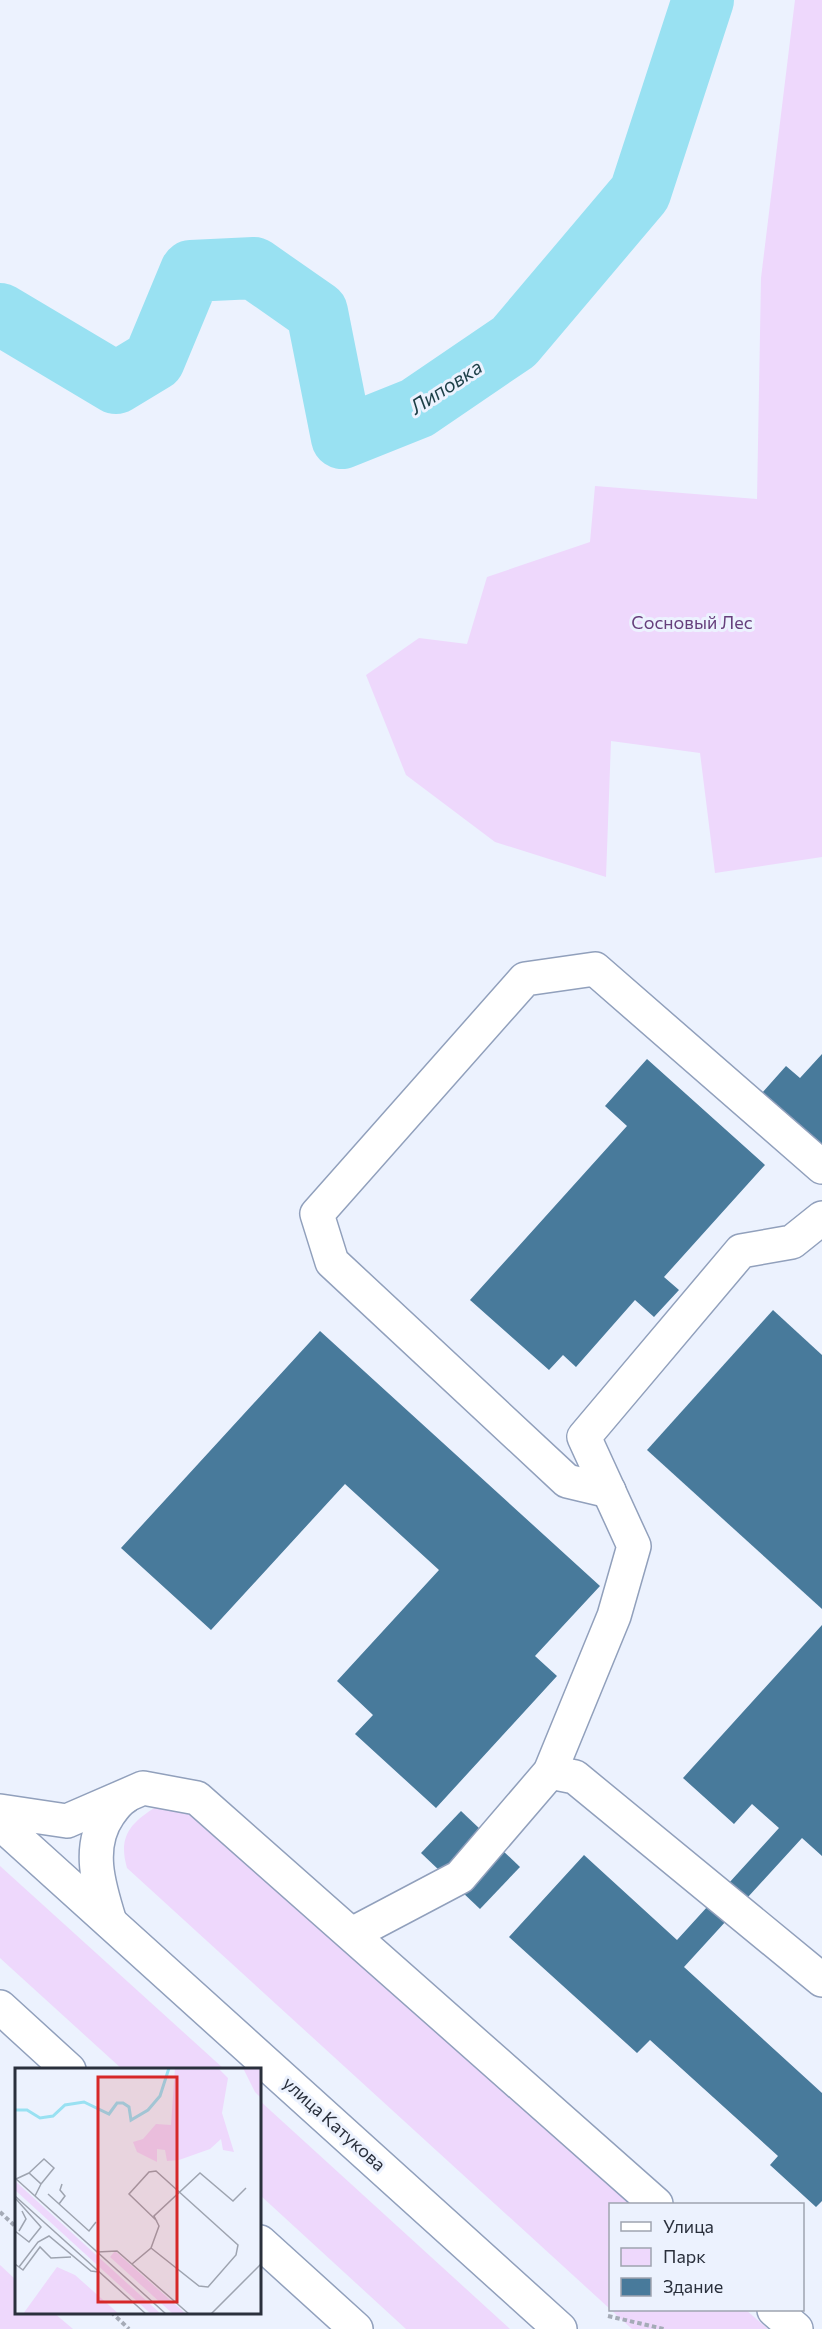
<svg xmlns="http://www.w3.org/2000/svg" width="822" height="2329" font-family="Commissioner,sans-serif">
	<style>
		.green { fill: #eed8fc }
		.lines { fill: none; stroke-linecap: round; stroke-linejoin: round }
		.river { stroke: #99e1f2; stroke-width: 62 }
		.building { fill: #487a9b }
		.minor-casing { stroke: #91a0bc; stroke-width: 36 }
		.major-casing { stroke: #91a0bc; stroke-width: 36 }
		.path { stroke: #a5abb7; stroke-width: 4; stroke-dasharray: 4.5 3; stroke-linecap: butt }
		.minor { stroke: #fff; stroke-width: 33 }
		.major { stroke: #fff; stroke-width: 33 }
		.labels { text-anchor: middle; stroke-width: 6; stroke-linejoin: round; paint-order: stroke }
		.park-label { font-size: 18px; fill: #663f7c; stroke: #ecf2fe }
		.street-label { font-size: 18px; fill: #2a303c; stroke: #ecf2fe }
		.water-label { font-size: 20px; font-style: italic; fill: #1c3f47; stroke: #ecf2fe }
		.inset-river { fill: none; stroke: #99e1f2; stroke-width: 3 }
		.inset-road { fill: none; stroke: #9ea4b0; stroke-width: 1.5 }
		.view { fill: #d62828; fill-opacity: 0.15; stroke: #d62828; stroke-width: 3 }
		.inset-edge { fill: none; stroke: #2a303c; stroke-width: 3 }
	</style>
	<rect width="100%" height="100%" fill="#ecf2fe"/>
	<!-- green -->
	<g class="green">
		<path d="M795,0h27v857l-107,16 -15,-120 -89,-12 -5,136 -111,-35 -89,-67 -40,-100 53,-37 48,6 20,-67 103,-35 5,-56 162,13 4,-221z"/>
		<path d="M156,1807l41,6 433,391h-20v105l-483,-441c-9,-31 3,-45 29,-61z"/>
		<path d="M0,1866l224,203h-102l-122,-111z"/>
		<path d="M260,2101l250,228h-104l-146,-134z"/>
		<path d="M0,2265l16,15v32l38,1 19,16h-73z"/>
		<path d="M611,2310h135l22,19h-136z"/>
	</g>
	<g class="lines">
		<!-- river -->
		<path class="river" d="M0,314l116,69 38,-23 37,-89 63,-3 63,44 25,126 75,-30 97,-66 126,-149 63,-193"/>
	</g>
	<!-- building -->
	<g class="building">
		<path d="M822,1054v93l-60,-54 24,-27 14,12z"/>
		<path d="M647,1059l118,106 -101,112 15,13 -25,27 -19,-17 -59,67 -13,-12 -14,15 -79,-70 157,-174 -22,-20z"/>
		<path d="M773,1310l49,45v254l-175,-159z"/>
		<path d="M320,1331l280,255 -65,70 22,20 -121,132 -81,-74 18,-19 -36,-34 102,-111 -94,-86 -134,146 -90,-82z"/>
		<path d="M822,1625v231l-20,-18 -118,129 138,126v108l-6,6 -46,-42 8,-9 -128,-116 -13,13 -128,-116 75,-82 93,85 102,-112 -27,-24 -18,20 -51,-46z"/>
		<path d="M461,1811l59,56 -40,42 -59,-56z"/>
	</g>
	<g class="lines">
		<defs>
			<g id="minor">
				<path d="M609,1491l-42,-10 -235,-219 -15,-48 208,-235 70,-10 227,198"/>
				<path d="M550,1772l25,5 247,203"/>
				<path d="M0,1811l67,10 76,-33 54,10 459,406"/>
				<path d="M110,1922c-11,-35 -24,-75 -1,-108 5,-7 9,-13 16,-17"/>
				<path d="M352,1934l108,-57 90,-105 64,-156 20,-70 -50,-109 157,-186 51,-9 30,-24"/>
				<path d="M774,2310l22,19"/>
			</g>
			<g id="major">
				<path d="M0,1823l560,506"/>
				<path d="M0,2007l69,63"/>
				<path d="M260,2242l96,87"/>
			</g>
		</defs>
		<!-- minor casing -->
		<use href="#minor" class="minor-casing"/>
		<!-- major casing -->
		<use href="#major" class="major-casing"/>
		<!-- path -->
		<g class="path">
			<path d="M0,2212l16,15"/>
			<path d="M111,2312l18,17"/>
			<path d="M608,2316l56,13"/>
		</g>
		<!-- minor -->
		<use href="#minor" class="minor"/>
		<!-- major -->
		<use href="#major" class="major"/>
	</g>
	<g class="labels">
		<!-- park labels -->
		<g class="park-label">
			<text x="692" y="629">Сосновый Лес</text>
		</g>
		<!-- street labels -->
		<g class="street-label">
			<text transform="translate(334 2124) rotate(42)" y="6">улица Катукова</text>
		</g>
		<!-- water labels -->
		<g class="water-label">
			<text transform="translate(446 387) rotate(-33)" y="7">Липовка</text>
		</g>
	</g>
	<!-- overview -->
	<g transform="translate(15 2068)">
		<rect width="246" height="246" fill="#ecf2fe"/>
		<path d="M160,0h43l10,10 -6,35 12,39 -11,-2 -2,-11 -11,10 -31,11 -12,1 -2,-11 -8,-1v13l-20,-10 -4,-10 10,-3 13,-15 15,1zM228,0h18v30l-6,-6zM0,113l146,133h-10l-136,-124zM100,183l71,63h-13l-63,-57zM42,199l18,8 44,39h-96z" fill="#eed8fc"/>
		<path class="inset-river" d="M0,42h12l13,8 13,-2 12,-11 19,-3 25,12 8,-11h6l6,4 2,13 17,-10 12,-14 9,-28"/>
		<path class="inset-road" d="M14,105l15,-14 10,9 -13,16M0,110l151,136M1,111l13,-6 12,11 -6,12M33,126l41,37 7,-9M0,128l131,118M44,136l6,-8 -5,-6 2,-6M0,163l14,11 12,-15 -25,-28M4,163l7,-12 -4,-8M136,180l48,38 9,1 28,-32 2,-10 -82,-74 -7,1 -20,22 28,27M82,184l20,-1 72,63M0,196l8,6 17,-23 11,11 20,-1M117,196l19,-16 8,-22 -5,-10 46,-43 33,28 13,-13M4,199l19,-25 11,-6 42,35 8,1M196,246l50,-50"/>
		<path class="view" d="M83,9h79v225h-79z"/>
		<rect width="246" height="246" class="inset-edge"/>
	</g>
	<!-- legend -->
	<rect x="609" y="2203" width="195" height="108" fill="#ecf2fe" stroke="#9ea4b0" stroke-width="1.5"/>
	<rect x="621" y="2222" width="30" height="9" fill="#ffffff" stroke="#9ea4b0" stroke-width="1.5"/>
	<text x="663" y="2233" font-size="18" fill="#2a303c">Улица</text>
	<rect x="621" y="2248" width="30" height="18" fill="#eed8fc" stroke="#9ea4b0" stroke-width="1.5"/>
	<text x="663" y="2263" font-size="18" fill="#2a303c">Парк</text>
	<rect x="621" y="2278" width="30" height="18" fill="#487a9b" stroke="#9ea4b0" stroke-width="1.5"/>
	<text x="663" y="2293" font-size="18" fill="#2a303c">Здание</text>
</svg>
